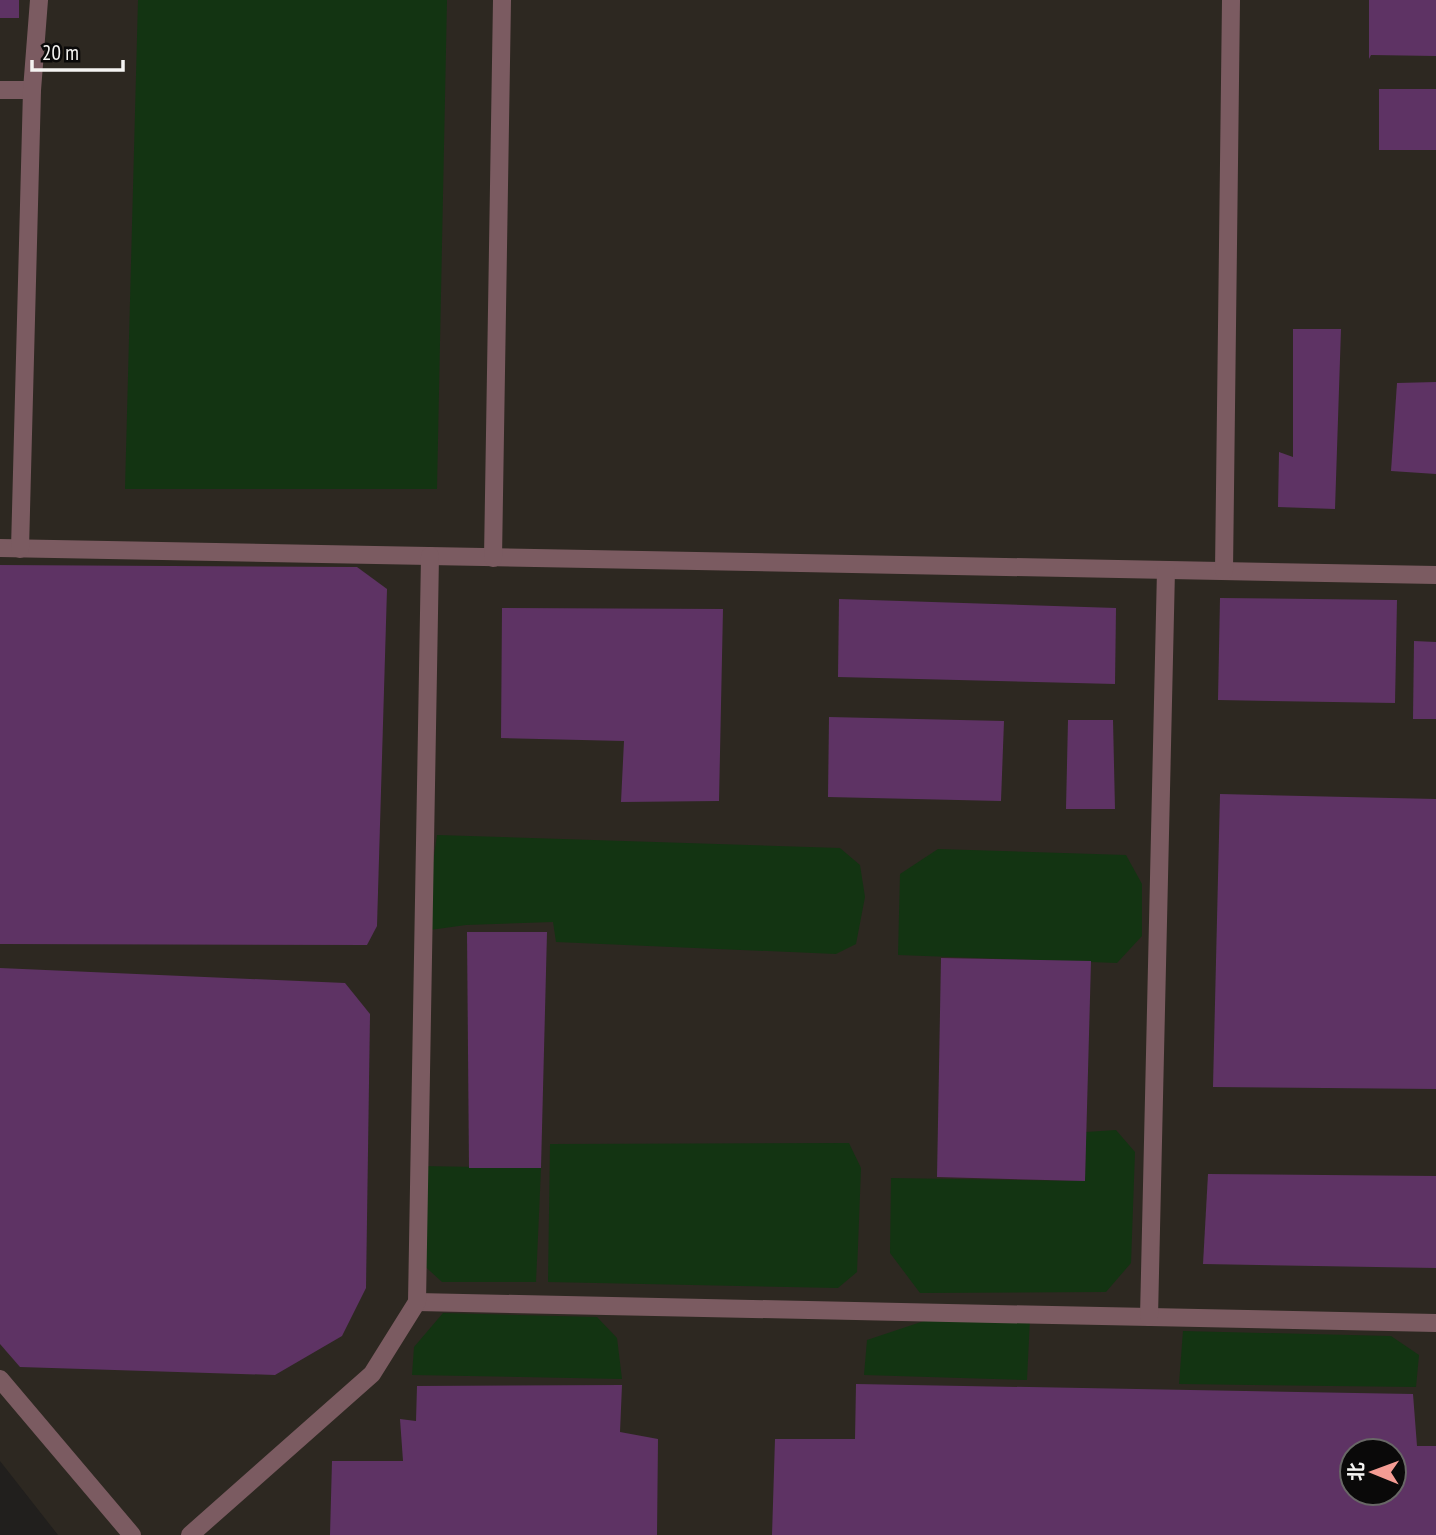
<svg xmlns="http://www.w3.org/2000/svg" width="1436" height="1535" font-family="'PT Sans Narrow','Noto Sans SC',sans-serif">
	<style>
		.built { fill: #2d2821; fill-rule: evenodd }
		.green { fill: #133412 }
		.building { fill: #5e3364; fill-rule: evenodd }
		.lines { fill: none; stroke-linecap: round; stroke-linejoin: round }
		.street { stroke: #7b5b61; stroke-width: 18 }
	</style>
	<rect width="100%" height="100%" fill="#211f1d"/>
	<!-- built -->
	<path class="built" d="M0,0h1436v1535h-1378l-58,-74zM1352,1451h42v42h-42z"/>
	<!-- green -->
	<g class="green">
		<path d="M138,0h309l-10,489h-312z"/>
		<path d="M437,835l403,13 20,17 5,32 -9,47 -20,10 -280,-12 -3,-20 -87,3 -43,6z"/>
		<path d="M938,849l188,6 16,29v52l-25,27 -219,-8 2,-81z"/>
		<path d="M1116,1130l19,22 -4,111 -25,29 -186,1 -30,-40 1,-75 194,3 1,-49z"/>
		<path d="M849,1143l12,25 -4,104 -19,16 -290,-6 2,-138z"/>
		<path d="M419,1166l122,2 -5,114h-94l-24,-22z"/>
		<path d="M443,1313l154,4 20,21 5,41 -210,-4 2,-28z"/>
		<path d="M933,1318h97l-3,62 -163,-5 3,-35z"/>
		<path d="M1183,1331l208,5 28,19 -3,32 -237,-3z"/>
	</g>
	<!-- building -->
	<g class="building">
		<rect x="0" y="0" width="19" height="18"/>
		<path d="M1369,0h67v56l-65,-1 -2,4z"/>
		<rect x="1379" y="89" width="57" height="61"/>
		<path d="M1293,329h48l-6,180 -57,-2 1,-55 14,5z"/>
		<path d="M1436,382v92l-45,-3 6,-88z"/>
		<path d="M0,565l357,2 30,22 -10,337 -10,19 -367,-1z"/>
		<path d="M1220,598l177,2 -2,103 -177,-3z"/>
		<path d="M839,599l277,9 -1,76 -277,-7z"/>
		<path d="M502,608l221,1 -4,192 -98,1 3,-61 -123,-3z"/>
		<path d="M1414,641l22,1v77h-23z"/>
		<path d="M829,717l175,4 -3,80 -173,-4z"/>
		<path d="M1068,720h45l2,89h-49z"/>
		<path d="M1220,794l216,5v290l-223,-2z"/>
		<path d="M467,932h80l-6,236h-72z"/>
		<path d="M941,958l150,3 -6,220 -148,-4z"/>
		<path d="M0,968l345,15 25,31 -4,274 -24,48 -67,39 -255,-8 -20,-23z"/>
		<path d="M1208,1174l228,2v92l-233,-4z"/>
		<path d="M856,1384l557,10 4,52h19v89h-664l3,-96h80zM1352,1451h42v42h-42z"/>
		<path d="M622,1385l-2,47 38,7 -1,96h-327l2,-74h71l-3,-42 16,2 1,-35z"/>
	</g>
	<g class="lines">
		<!-- street -->
		<g class="street">
			<path d="M0,90h32"/>
			<path d="M0,548l1436,27"/>
			<path d="M20,549l12,-459 7,-90"/>
			<path d="M493,558l9,-558"/>
			<path d="M1224,571l7,-571"/>
			<path d="M417,1302l1019,21"/>
			<path d="M1149,1317l17,-747"/>
			<path d="M0,1379l132,156"/>
			<path d="M190,1535l182,-161 45,-72 13,-746"/>
		</g>
	</g>
	<!-- north arrow -->
	<g transform="translate(1373 1472) rotate(271)"><circle r="33" fill="#0a0909" stroke="#686766" stroke-width="2"/>
	<path d="M0-5L12 26L0 18L-12 26Z" fill="#f59c94"/>
	<text y="-10" font-size="19" font-weight="bold" text-anchor="middle" fill="#f5f4f2">北</text>
	</g>
	<!-- scale -->
	<path d="M32 60v10h91v-10" fill="none" stroke="#f5f4f2" stroke-width="3.5"/>
	<text x="42" y="60" font-size="21" fill="#f5f4f2" stroke="#0a0909" stroke-width="5" paint-order="stroke">20 m</text>
</svg>
